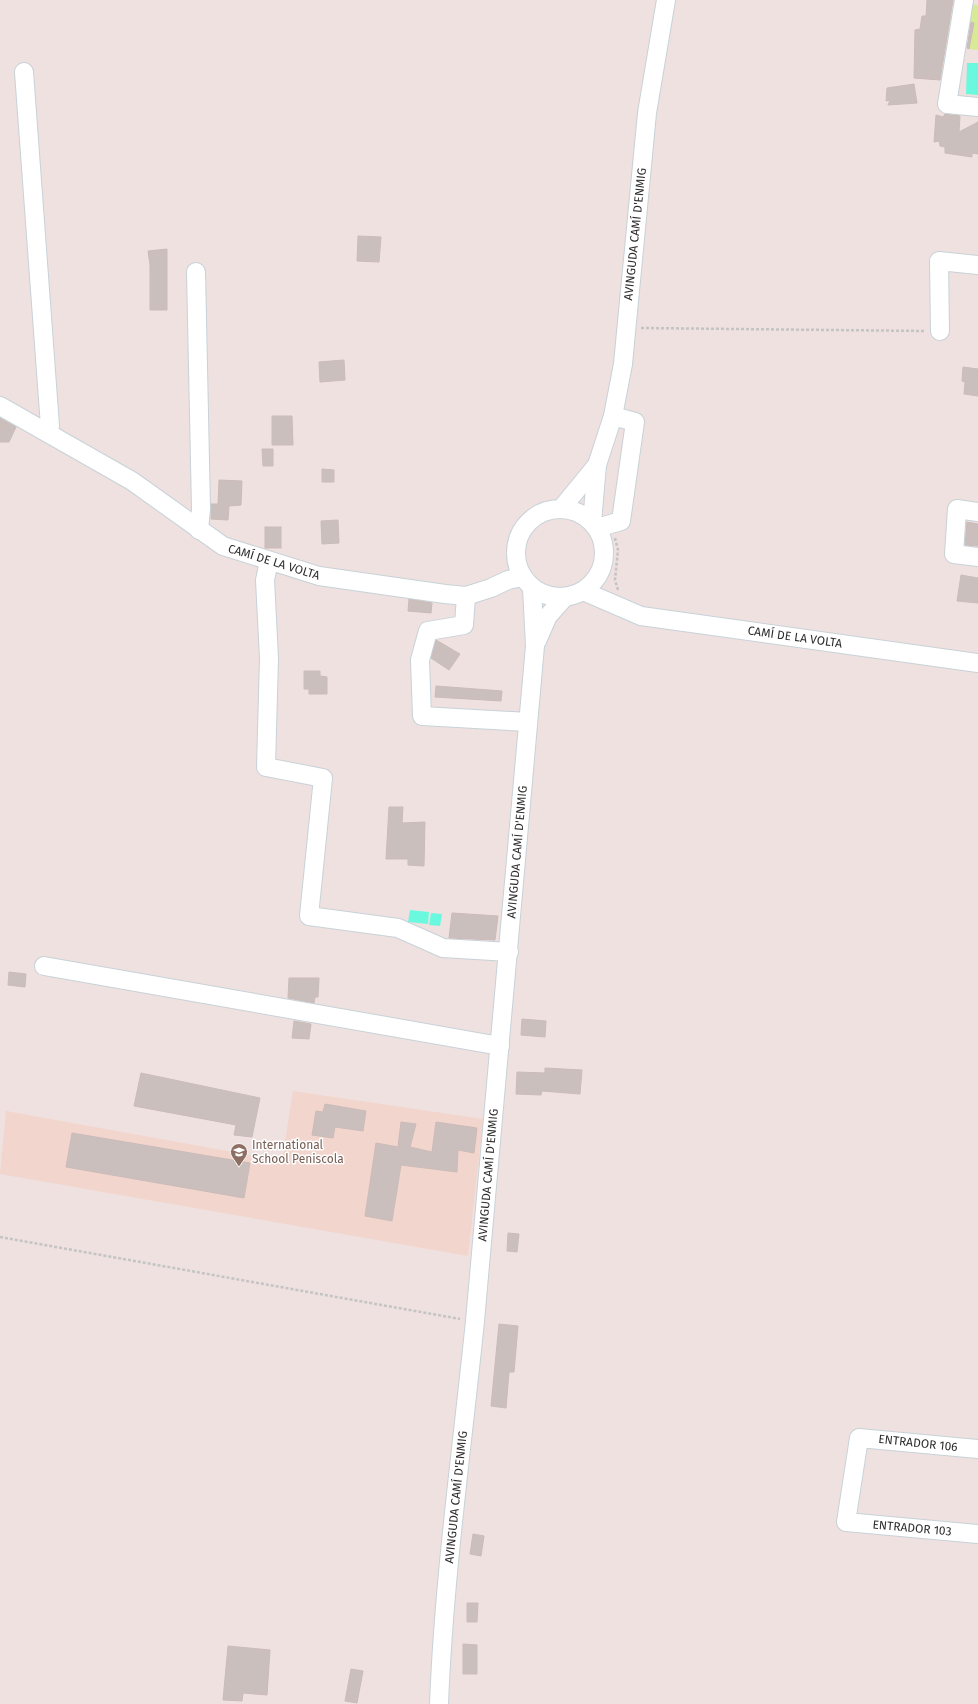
<svg xmlns="http://www.w3.org/2000/svg" width="978" height="1704" font-family="'Fira Sans',sans-serif">
	<style>
		.education { fill: #f2d5cd }
		.green { fill: #d9ea97 }
		.water { fill: #6af9df }
		.building { fill: #cbbfbd; stroke: #cbbbb8 }
		.lines { fill: none; stroke-linecap: round; stroke-linejoin: round }
		.minor-casing { stroke: #c7d2d8; stroke-width: 20 }
		.path { stroke: #c4c4c4; stroke-width: 2.5; stroke-dasharray: 3 2; stroke-linecap: butt }
		.minor { stroke: #fff; stroke-width: 18 }
		.labels { text-anchor: middle; stroke-width: 3; stroke-linejoin: round; paint-order: stroke }
		.street-label { font-size: 12px; fill: #2d2d2d; stroke: #fff }
		.education-label { font-size: 12px; fill: #785e54; stroke: #fff; text-anchor: start }
	</style>
	<rect width="100%" height="100%" fill="#efe1df"/>
	<!-- education -->
	<path class="education" d="M293,1091l190,28 -15,137 -468,-82 6,-63 276,50z"/>
	<!-- green -->
	<path class="green" d="M964,4l14,1v45l-9,-1 5,-26 -9,-2z"/>
	<!-- water -->
	<g class="water">
		<path d="M967,63h11v32l-12,-1z"/>
		<path d="M410,910l19,2 -1,12 -20,-2z"/>
		<path d="M431,913l11,1 -2,12 -11,-1z"/>
	</g>
	<!-- building -->
	<g class="building">
		<path d="M927,0h26l-13,80 -26,-2 1,-48 5,-1 2,-13h4z"/>
		<path d="M971,22l3,1 -5,26 -2,-1z"/>
		<path d="M914,84l3,19 -29,2 2,-5 -4,1 1,-13z"/>
		<path d="M945,114l15,2 -1,16 19,-10v32l-6,-1v4l-27,-4v-6l-5,-1 -1,-5 -5,1 2,-27 7,2z"/>
		<path d="M358,236l23,1 -2,25 -22,-1z"/>
		<path d="M167,249v61h-17v-45l-2,-14z"/>
		<path d="M344,360l1,20 -25,2 -1,-20z"/>
		<path d="M963,367l15,2v27l-14,-2 1,-12 -3,-1z"/>
		<path d="M272,416h20l1,29h-21z"/>
		<path d="M0,418l16,9 -7,15h-9z"/>
		<path d="M262,449h11v17h-10z"/>
		<path d="M322,469l12,1v12h-12z"/>
		<path d="M219,480l23,1 -1,24 -12,1 -1,14 -17,-1v-15h7z"/>
		<path d="M338,520l1,23 -17,1 -1,-23z"/>
		<path d="M967,522l11,2v22l-13,-1z"/>
		<rect x="265" y="527" width="16" height="21"/>
		<path d="M961,575l17,3v25l-21,-2z"/>
		<path d="M409,599l23,4 -1,10 -23,-2z"/>
		<path d="M436,640l24,14 -11,16 -18,-12z"/>
		<path d="M304,671h16v5l7,1v17h-18v-5h-5z"/>
		<path d="M436,686l66,5 -1,10 -66,-4z"/>
		<path d="M389,807h14l-1,16 23,-1 -1,44 -16,-1v-6h-22z"/>
		<path d="M452,913l46,3 -3,24 -46,-2z"/>
		<path d="M9,972l17,2 -1,13 -17,-2z"/>
		<path d="M289,978h30l-1,19h-3l-1,6 -26,-5z"/>
		<path d="M522,1019l24,2 -1,16 -24,-2z"/>
		<path d="M294,1021l17,3 -2,15 -17,-1z"/>
		<path d="M545,1068l37,2 -2,24 -38,-3 -1,4 -25,-1 1,-22 28,1z"/>
		<path d="M141,1073l119,25 -8,39 -18,-2 2,-10 -102,-19z"/>
		<path d="M325,1104l41,7 -3,20 -28,-4 -2,11 -21,-3 4,-24 7,1z"/>
		<path d="M401,1122l15,2 -6,23 22,5 4,-30 41,6 -3,25 -16,-3 -1,22 -56,-7 -9,56 -27,-5 11,-73 22,4z"/>
		<path d="M72,1133l178,30 -6,35 -178,-31z"/>
		<path d="M508,1233l11,1 -2,18 -10,-1z"/>
		<path d="M499,1324l19,2 -4,46h-5l-3,36 -15,-2z"/>
		<path d="M473,1534l11,2 -3,20 -11,-2z"/>
		<path d="M467,1603h11l-1,19h-10z"/>
		<path d="M463,1644l14,1v29h-14z"/>
		<path d="M228,1646l42,4 -3,45 -24,-2 -1,8 -19,-1z"/>
		<path d="M351,1669l12,2 -6,32 -12,-2z"/>
	</g>
	<g class="lines">
		<defs>
			<g id="minor">
				<path d="M964,0l-17,104 31,3"/>
				<path d="M24,72l26,354 -2,6"/>
				<path d="M196,272l5,237 -2,21"/>
				<path d="M940,331l-1,-70 39,4"/>
				<path d="M0,406l132,75 91,65 96,30 126,18 21,2 25,-8 17,-8 15,-3"/>
				<path d="M561,509l36,-44"/>
				<circle cx="560" cy="553" r="44"/>
				<path d="M978,512l-21,-3 -3,45 24,3"/>
				<path d="M592,522l5,-57 16,-49 10,-52 24,-251 19,-113"/>
				<path d="M597,528l24,-7 14,-99 -22,-6"/>
				<path d="M269,561l-4,19 4,78 -3,109 57,11 -14,138 89,12 45,20 66,4"/>
				<path d="M583,591l58,25 337,47"/>
				<path d="M466,596l-2,29 -36,6 -8,29 2,56 106,6"/>
				<path d="M537,641l11,-25 16,-18"/>
				<path d="M44,966l456,80"/>
				<path d="M978,1449l-119,-11 -13,84 132,12"/>
				<path d="M439,1704c5,-128 23,-255 36,-383 22,-225 41,-450 60,-675l-3,-58"/>
			</g>
		</defs>
		<!-- minor casing -->
		<use href="#minor" class="minor-casing"/>
		<!-- path -->
		<g class="path">
			<path d="M641,328l285,3"/>
			<path d="M615,538l3,12 -3,30 3,10"/>
			<path d="M0,1237l460,82"/>
		</g>
		<!-- minor -->
		<use href="#minor" class="minor"/>
	</g>
	<!-- icons -->
	<defs>
		<symbol id="school-pin" viewBox="-11 -11 22 30"><path d="M0 17L-7.5 6A9.5 9.5 0 1 1 7.5 6Z" fill="#8d6e63" stroke="#fff"/><path d="M0-5L7-2L0 1L-7-2ZM-4 1L0 2.5L4 1V4Q0 6-4 4Z" fill="#fff"/></symbol>
	</defs>
	<g fill-rule="evenodd">
		<use href="#school-pin" x="229" y="1142" width="20" height="27"/>
	</g>
	<g class="labels">
		<!-- street labels -->
		<g class="street-label">
			<text transform="translate(635 234) rotate(-84)" y="4">AVINGUDA CAMÍ D'ENMIG</text>
			<text transform="translate(274 562) rotate(17)" y="4">CAMÍ DE LA VOLTA</text>
			<text transform="translate(795 637) rotate(8)" y="4">CAMÍ DE LA VOLTA</text>
			<text transform="translate(517 852) rotate(-85)" y="4">AVINGUDA CAMÍ D'ENMIG</text>
			<text transform="translate(488 1175) rotate(-85)" y="4">AVINGUDA CAMÍ D'ENMIG</text>
			<text transform="translate(918 1443) rotate(6)" y="4">ENTRADOR 106</text>
			<text transform="translate(456 1497) rotate(-84)" y="4">AVINGUDA CAMÍ D'ENMIG</text>
			<text transform="translate(912 1528) rotate(5)" y="4">ENTRADOR 103</text>
		</g>
		<!-- education labels -->
		<g class="education-label">
			<text x="252" y="1149">International<tspan x="252" dy="14">School Peniscola</tspan></text>
		</g>
	</g>
</svg>
